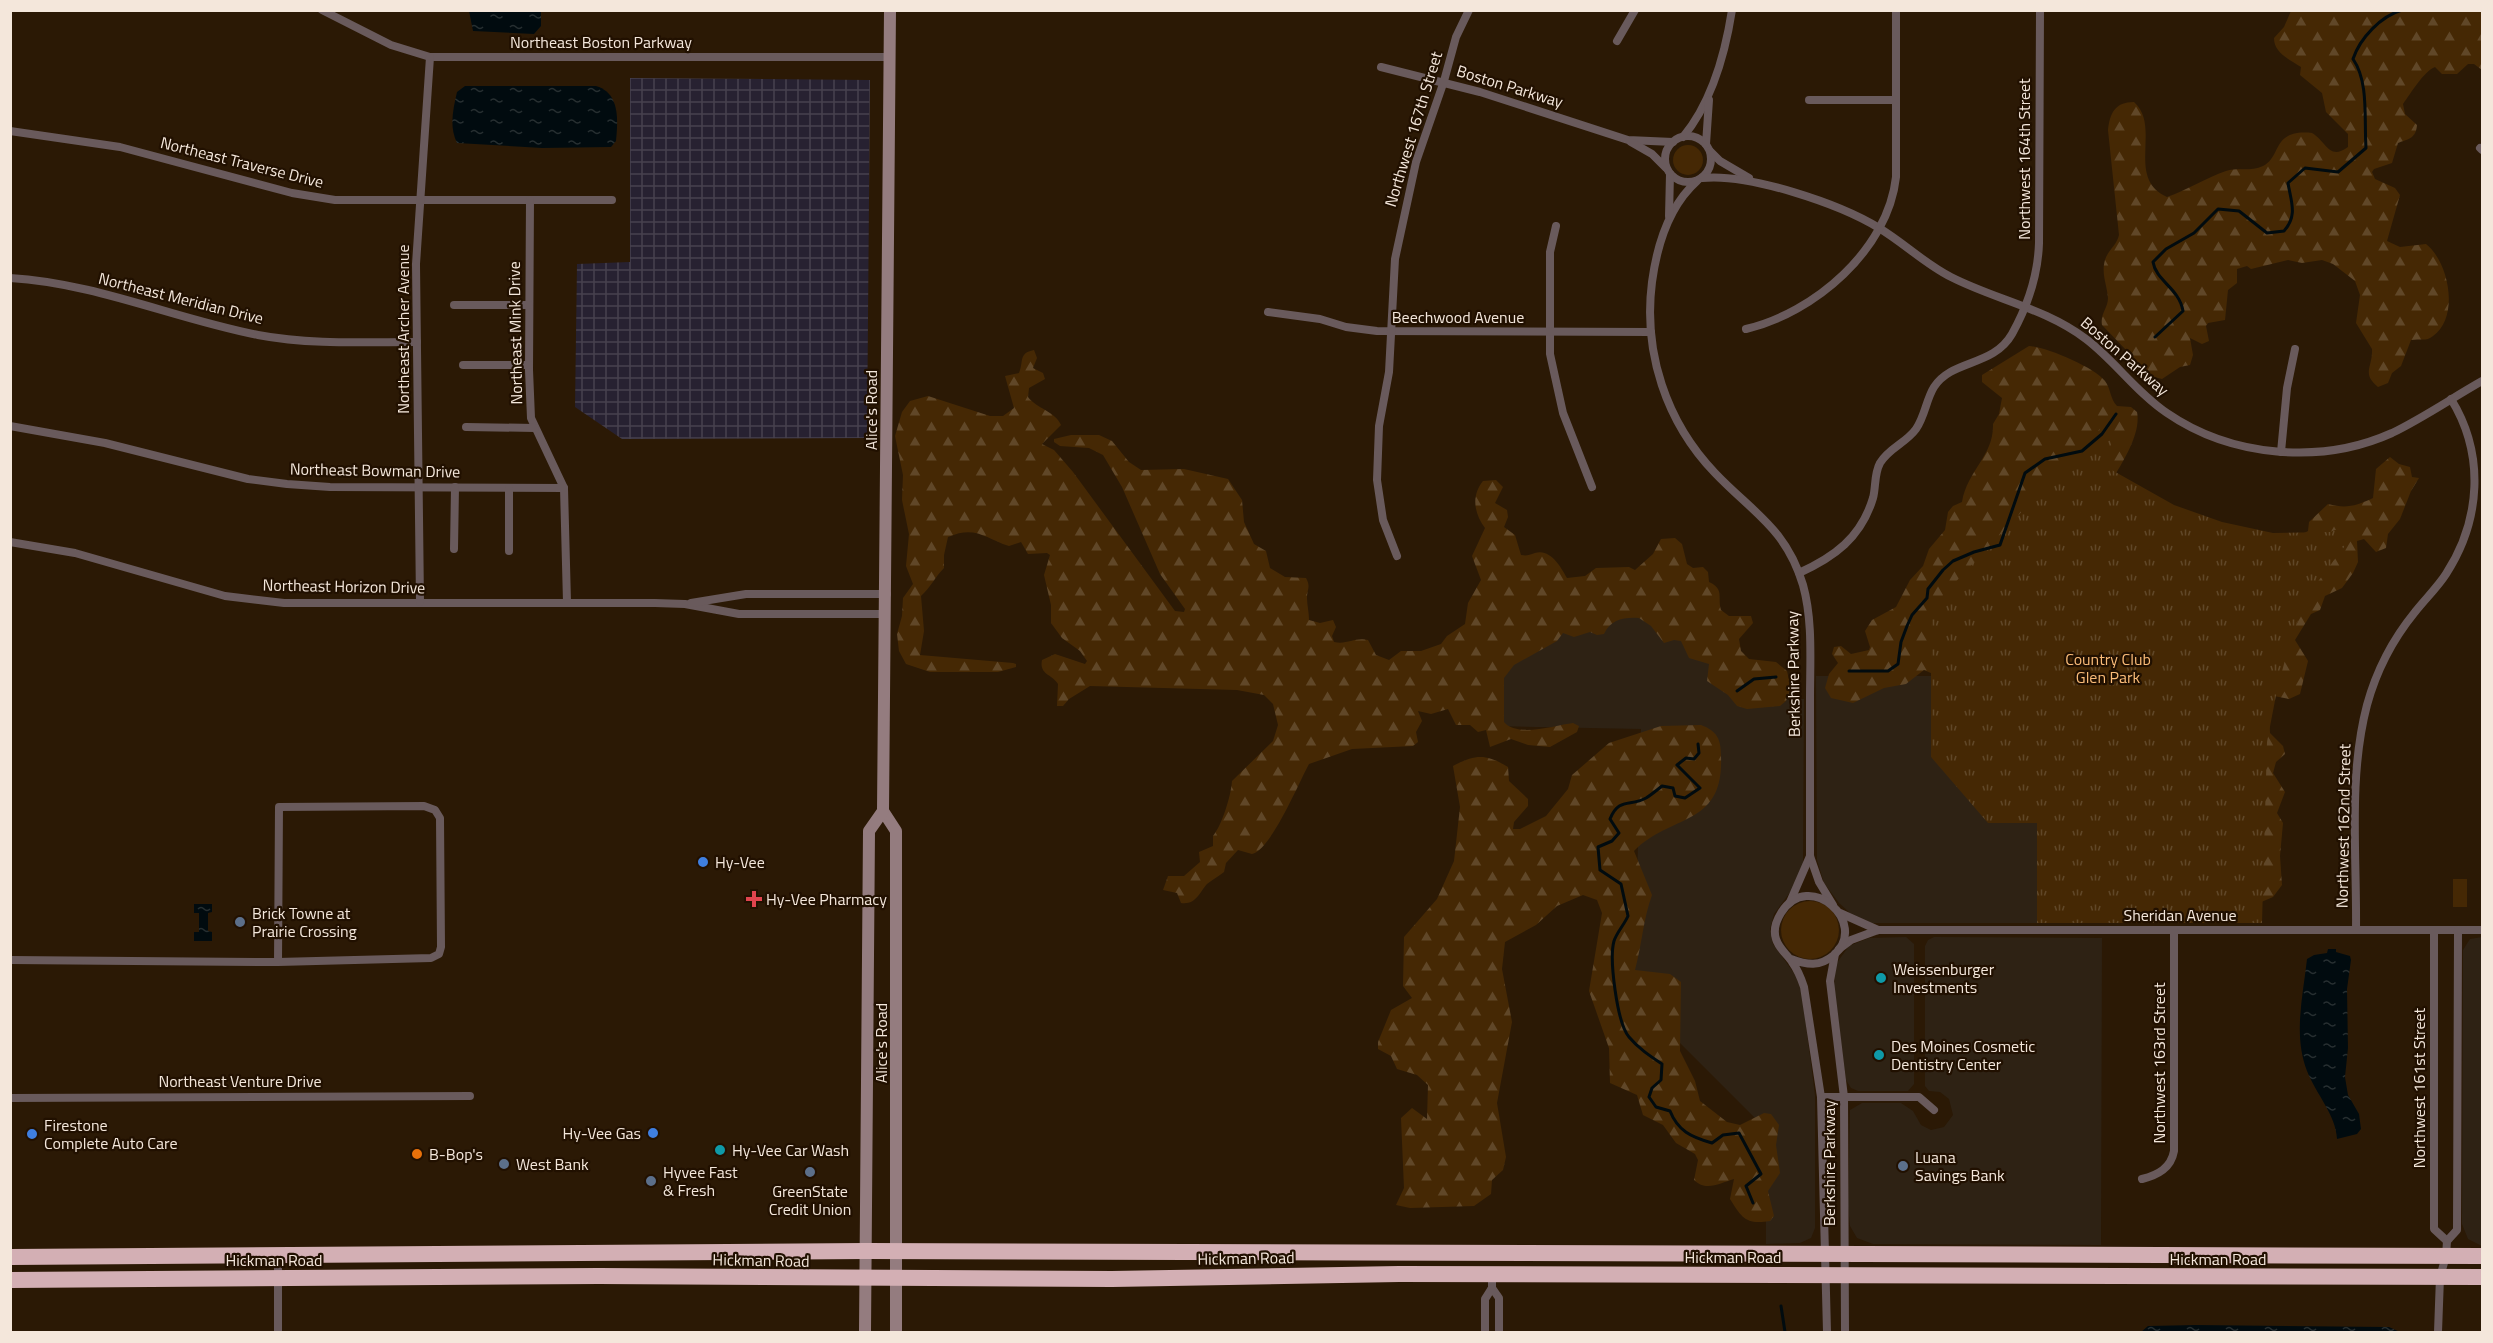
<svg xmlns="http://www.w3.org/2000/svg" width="2493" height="1343" font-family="'Titillium Web',sans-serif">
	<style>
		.commercial { fill: #2e2214 }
		.industrial { fill: url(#industrial-grid) }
		.green { fill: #452804 }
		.forest { fill: url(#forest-firs) }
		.park { fill: url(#park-tufts) }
		.water { fill: url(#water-ripples) }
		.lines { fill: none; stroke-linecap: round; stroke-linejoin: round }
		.stream { stroke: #010b0f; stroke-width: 3 }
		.street { stroke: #695a5c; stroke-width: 8 }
		.secondary { stroke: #947c7f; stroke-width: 12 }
		.highway { stroke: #d3afb4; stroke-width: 16 }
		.shop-dot { fill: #3f7fe0; stroke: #211000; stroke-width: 2 }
		.health-dot { fill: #e0444e; stroke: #211000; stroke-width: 2 }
		.service-dot { fill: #5c6f8a; stroke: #211000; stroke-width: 2 }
		.culture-dot { fill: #0f9aa8; stroke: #211000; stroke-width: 2 }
		.food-dot { fill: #e8710a; stroke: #211000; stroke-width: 2 }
		.labels { text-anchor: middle; stroke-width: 4.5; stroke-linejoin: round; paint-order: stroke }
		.street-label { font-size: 16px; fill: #f4e7db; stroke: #211000 }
		.park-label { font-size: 16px; fill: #fbbc78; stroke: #211000 }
		.poi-label { font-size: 16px; fill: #f4e7db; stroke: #211000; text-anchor: start }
	</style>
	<defs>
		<pattern id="industrial-grid" width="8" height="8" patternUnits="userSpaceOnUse" patternTransform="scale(1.5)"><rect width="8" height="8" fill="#272131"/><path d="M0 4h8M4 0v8" fill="none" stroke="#47414e"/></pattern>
		<pattern id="forest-firs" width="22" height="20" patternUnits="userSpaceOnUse" patternTransform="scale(1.5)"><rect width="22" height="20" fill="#452804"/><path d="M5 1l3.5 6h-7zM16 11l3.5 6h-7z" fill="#604728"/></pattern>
		<pattern id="park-tufts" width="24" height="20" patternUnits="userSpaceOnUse" patternTransform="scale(1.5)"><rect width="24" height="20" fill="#452804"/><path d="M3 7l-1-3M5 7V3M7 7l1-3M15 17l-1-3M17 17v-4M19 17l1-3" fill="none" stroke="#604728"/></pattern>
		<pattern id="water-ripples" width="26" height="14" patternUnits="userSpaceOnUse" patternTransform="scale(1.5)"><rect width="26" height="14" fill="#010b0f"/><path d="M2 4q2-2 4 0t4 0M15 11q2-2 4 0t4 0" fill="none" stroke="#272f31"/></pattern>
	</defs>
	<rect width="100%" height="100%" fill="#2b1905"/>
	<!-- commercial -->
	<g class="commercial">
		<path d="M1673,603l85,95 46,1 -1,165 -9,23 -20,27 -4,15 3,15 23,32 6,18 13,101v133l-4,10 -11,5 -34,1v-115l-132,-132 7,-268 -148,-3 -1,-55 41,-66z"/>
		<path d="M1816,676h115v81l106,66v100h-165l-22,-10 -11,-10 -15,-20 -7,-23z"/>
		<path d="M2482,937v309l-14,-7 -6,-15 1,-274 7,-11z"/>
		<path d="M1869,938l37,-1 8,7v140l-6,7h-50l-7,-3 -5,-8 -12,-94 2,-22 13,-18z"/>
		<path d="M2102,938l-1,307 -228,-1 -16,-6 -7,-12 -2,-20 2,-96 12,-7h39l12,8 8,14 10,5 13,-3 9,-12 -4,-16 -9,-7 -11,-1 -4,-5v-140l3,-6 6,-3z"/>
	</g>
	<!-- industrial -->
	<path class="industrial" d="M630,78l240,2 -3,358 -245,1 -47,-32 2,-143 53,-2z"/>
	<!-- green -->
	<g class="green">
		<circle cx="1688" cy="160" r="15"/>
		<rect x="2453" y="879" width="14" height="28"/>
		<circle cx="1810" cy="930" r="29"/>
	</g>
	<!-- forest -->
	<g class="forest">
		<path d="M2291,11h191v59l-8,-6h-6l-11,10h-15l-7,-7c-11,4 -24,26 -32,37l2,10 12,11c-1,13 -8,14 -19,18l-6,20 -18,6 -2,3 3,7 20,9 5,7 -13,46 13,6 26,-3c23,18 34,73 7,92 -7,6 -13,2 -22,4l-10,26 -9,7 -4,10 -10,4c-17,-14 -5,-20 -6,-38l-16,-26 4,-28 -5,-14 -22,-17 -11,-4 -20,3 -14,-3 -37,9 -4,-3 -10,3v14l-9,7 -3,30 -17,3 -2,3 3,15 -7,3 -12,-6 3,17 -3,10 -10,2 -18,12 -11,-3 -49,-51c-2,-11 6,-17 6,-27 -1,-14 -7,-24 -3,-38 3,-10 12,-15 14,-25l-11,-105c2,-17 7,-28 26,-28 28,25 -9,76 33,95 20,-7 39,-19 59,-26 12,-4 25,1 37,-5 19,-9 8,-37 49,-33 15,9 17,28 36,14v-13l-22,-22 -4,-19 -22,-18 1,-8c-12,-8 -27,-14 -27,-29l10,-11z"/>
		<path d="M2029,346c17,1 65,21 76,35 6,8 5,18 12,25l14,1 6,5c4,20 -12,46 -22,63l-175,202 -16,-7 -18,14 -22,4 -31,15 -22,-5 -6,-10 4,-14 9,-11 -6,-9 2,-7 7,-1 10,8 18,-4 1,-3 -5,-16 7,-11 24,-13 14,-27 13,-14 6,-17 16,-19 3,-18 5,-6 9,-4c6,-33 32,-46 31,-78l6,-10 3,-16 -20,-16v-7z"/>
		<path d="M1034,350l3,8 -4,10 10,5 2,6 -16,9 -1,9c9,12 27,14 33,28l-19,19 12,6 19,22 102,139 9,1 1,-3 -25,-35 -38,-87 -19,-32 -14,-7 -29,-2 -6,-4v-3l17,-4h28l13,6 17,21 12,8 43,-1 44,10 14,21 2,22 10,22 12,7 4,17 15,9 21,1c5,9 1,11 1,20 0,7 2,14 2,22l11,3 13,-3 3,7 -4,9 2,6c13,3 21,-5 34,-2l8,15 13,5 12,-9h20l20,-7 6,-8 18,-12 3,-21 13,-23 -9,-24 13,-28c-11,-15 -14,-32 -2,-47l13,-1 7,7 -8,16 12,7 1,7 -4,10 11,8 6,20c6,1 8,0 14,-2 15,-5 26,14 32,25l18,-2 11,-8 33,-1 6,3 18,-16 8,-15 14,-1 7,6 5,20 6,4 10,-1 5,5 1,10c16,7 8,16 12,28l8,6h22l2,7 -14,16 2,12 8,8 27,3 11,9 4,17 -5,13 -6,5 -33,3 -10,-3 -9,-11 -21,-14 2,-17 -20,-6 -8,-17 -7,-1 -10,3 -13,-17 -12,-8c-15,-1 -28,1 -35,16l-7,1 -7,-3 -16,5 -11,-4 -6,8 -43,24 -10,13v44c13,16 52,3 69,1l6,3 -2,6 -27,15 -22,-2 -17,-6 -21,8 -4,-17 -8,2 -8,-7h-14l-8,-16 -17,5 -13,-3 4,10 -6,11 2,10 -5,4 -61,3 -43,15c-10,18 -38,86 -57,90l-14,-4 -12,13 -2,9c-5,4 -12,8 -17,12 -8,9 -11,21 -26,19l-4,-10 -14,-3 5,-14h16l16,-14 -1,-10 14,-6v-10c9,-11 18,-40 19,-55l41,-40 5,-16 -5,-21 -9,-9 -27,-5 -147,-4 -21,13 -6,7h-6l1,-22c-6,-10 -19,-9 -16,-24l13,-6 30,10 2,-3 -7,-10 -18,-13 -11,-15v-18l-7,-30 6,-20 -3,-2 -19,1 -7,-12 -12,4c-24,-8 -34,-21 -61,-9l-4,18v13c-9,9 -14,20 -23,28l3,35 -4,24 93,8 3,1v3l-18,5h-68l-24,-8 -7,-13 -2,-17 5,-18 1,-18 10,-14 -7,-18 3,-32 -7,-34 1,-25 -8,-39 7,-24 8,-11 18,-5 62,20h13l11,-8 -9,-32 14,-3c5,-11 -1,-20 15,-23z"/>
		<path d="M2390,457l9,7 11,3 2,10 7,1 -8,13 -11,28 -12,15 -2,14 -10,4 -12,-13 -7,2 1,21 -5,11 -11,15 -17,8 -5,14 -9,4 -16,26 13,21 -8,33 -11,5 -15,-3 -6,4 2,33 13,13 2,8 -9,8 -3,11 12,19 -8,21 6,10 -3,33 2,29 -9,12 -14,6 -55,-257 80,-102 24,-13 1,-9 19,-18c18,5 28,2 45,-6l3,-29z"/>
		<path d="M1701,725c16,6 20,14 20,31 3,71 -49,57 -87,95l18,44c-9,25 -10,49 -17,75l35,4 11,8 -1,69 15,30 5,20 27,21 13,3 24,-12 7,1 8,11 -3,20 4,28 -12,18 6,25 -4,5c-24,4 -28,-3 -40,-22l4,-20c-14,4 -28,13 -40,1l4,-20 -3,-6 -19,-11 -13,-18 -20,-10 -6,-20 -27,-12 -1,-35 -20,-57 13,-78 -5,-13 -14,-5 -26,11 -21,19 -31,17 -3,27 10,53 -15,81 9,54 -3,13 -11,10 -1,14 -17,12 -64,2 -14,-3 8,-17 -3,-70 11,-10 15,11 1,-34 -11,-10 -20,-6 -6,-13 -13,-7v-7l13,-32 21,-12 -9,-12 1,-49 33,-38 17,-38 6,-54 -7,-41c23,-12 33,-12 55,1l1,14 19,18v7l-14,16 -1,7h7l26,-13 22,-27 4,-14 37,-32 52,-17z"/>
	</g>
	<!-- park -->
	<path class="park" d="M2112,416l-2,53 64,36 48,17 51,11 57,-1 36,-14 -56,74 -18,42 -15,56 -10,52 -5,181h-225v-100h-49l-57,-66v-149z"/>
	<!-- water -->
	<g class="water">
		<path d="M469,11h72v15l-7,8 -61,-3z"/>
		<path d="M465,86h131c24,7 22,34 20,55l-5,6 -69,1 -85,-5c-8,-16 -4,-34 0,-51z"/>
		<path d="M194,904h18v8l-4,1v18l4,1v9h-18v-9h5v-19h-5z"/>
		<path d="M2328,949h8v3l14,4 1,4 -4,29 1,59 -3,29 3,18 11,19 2,15 -4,5 -20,5c-1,-24 -21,-45 -30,-68 -14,-36 -4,-75 0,-112l7,-4 13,-2z"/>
		<path d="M2196,1325l193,2 11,5h-259l7,-6z"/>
	</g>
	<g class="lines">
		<!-- stream -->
		<g class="stream">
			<path d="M2155,337l28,-26c-4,-23 -27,-30 -30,-49l13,-13 28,-16 24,-24 21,2 28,22 17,-2c14,-16 7,-29 4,-48l17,-15 33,4 28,-24c-2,-29 3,-66 -13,-89 7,-21 28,-43 49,-49"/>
			<path d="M1849,671h39l10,-7 3,-22 6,-16 5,-11 15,-17 1,-9 15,-19 10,-9 21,-9 26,-7 25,-72 20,-14 37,-8 20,-17 14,-20"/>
			<path d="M1737,691l17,-12 22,-2"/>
			<path d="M1698,744l1,9 -5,6 -8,-1 -9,7 23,23 -15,10 -10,-2 -2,-8 -11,-2c-5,4 -11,9 -16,12 -16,9 -27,-1 -36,21l9,14 -7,8 -14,6 2,23 21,14 7,32c-4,9 -11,16 -14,25 -5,18 3,82 15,96 9,11 21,19 33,27l-1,16 -9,8 -3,9 7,10 14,4c8,20 21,26 42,32l11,-8 16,-2 22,41 -15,12 7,17"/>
			<path d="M1781,1306l4,26"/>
		</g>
		<!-- street -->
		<g class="street">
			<path d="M322,10l69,35 39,12h460"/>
			<path d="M1617,41l18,-31"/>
			<path d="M1381,67l99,25 148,48 45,2"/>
			<path d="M1809,100h87"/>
			<path d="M10,131l110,16 172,46 43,7h277"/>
			<circle cx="1688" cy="159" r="23"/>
			<path d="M1683,137c29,-35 42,-82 49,-127"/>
			<path d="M1631,142l21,12 14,14"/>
			<path d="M1706,144l3,-44"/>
			<path d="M2480,148l2,2"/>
			<path d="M1711,152l9,9 29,17"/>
			<path d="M1702,178c47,-5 138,26 177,50 25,15 46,36 72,49 45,23 94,31 135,62 29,22 50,53 81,74 64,44 154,52 225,20 31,-15 60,-35 90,-52"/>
			<path d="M1697,181c-28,25 -40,64 -45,101 -9,70 14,140 63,191 37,39 71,55 88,112 10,36 7,75 7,113 0,52 0,105 0,158l9,26 14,23"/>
			<path d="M530,200l-1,170 2,48 33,70 3,114"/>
			<path d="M1669,216l1,-42"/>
			<path d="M1556,226l-6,26v102l13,59 29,74"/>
			<path d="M10,278c86,5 165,41 248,57 52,10 107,7 159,7"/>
			<path d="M454,305h75"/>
			<path d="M1268,312l52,7 26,8 31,4 274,1"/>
			<path d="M1746,329c68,-16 142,-79 150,-152v-167"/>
			<path d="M463,365h66"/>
			<path d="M10,426l95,17 143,36 39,5 43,3 234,1"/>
			<path d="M466,427l69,1"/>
			<path d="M2281,452l6,-64 8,-39"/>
			<path d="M509,488v63"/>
			<path d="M10,542l65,11 150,43 59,7h371l30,1 54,10h147"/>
			<path d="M454,549l1,-62"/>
			<path d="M1397,556l-14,-36 -6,-40 2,-54 10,-54 6,-113 21,-97 28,-81 12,-44 13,-27"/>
			<path d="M1799,573c35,-16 62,-35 74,-75 3,-11 1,-24 7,-35 9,-15 26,-20 36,-34 9,-13 10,-29 18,-42 18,-28 59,-20 78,-53 15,-27 26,-60 27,-91l1,-233"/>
			<path d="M420,602l-4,-338 14,-207"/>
			<path d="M691,603l55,-9h141"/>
			<path d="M1790,902l20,-46"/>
			<path d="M1840,913l38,17"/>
			<path d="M2356,930c1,-74 -8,-153 11,-225 9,-33 26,-66 48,-93 10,-13 22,-24 31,-38 35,-54 39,-120 5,-175"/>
			<path d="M2434,930v299l13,12"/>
			<path d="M1839,949l12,-9 27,-10h604"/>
			<path d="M1835,954l-5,27 14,116 1,235"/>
			<path d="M1791,959c16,6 29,8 43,-4 36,-32 -25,-87 -53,-42 -5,8 -8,17 -5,26 3,10 11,15 16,23 6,8 9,16 12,25l17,110 6,235"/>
			<path d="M10,960l257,2h11l153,-4 8,-4 2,-7 -1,-129 -5,-8 -11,-4 -145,1 -1,155"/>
			<path d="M1821,1097h98l15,13"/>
			<path d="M10,1098l460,-2"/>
			<path d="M2142,1179c16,-4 29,-11 32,-28v-221"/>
			<path d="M278,1256v76"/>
			<path d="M1492,1288l7,10v34"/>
			<path d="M1485,1332v-33l7,-11v-14"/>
			<path d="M2438,1332l2,-55 6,-21 1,-15 10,-11 1,-300"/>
		</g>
		<!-- secondary -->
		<g class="secondary">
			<path d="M883,811l13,20v501"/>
			<path d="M865,1332l4,-501 14,-20 7,-801"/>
		</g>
		<!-- highway -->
		<g class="highway">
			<path d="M10,1257l856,-6 1616,5"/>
			<path d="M10,1280l589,-4 513,3 287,-5 1083,3"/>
		</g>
	</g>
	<!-- markers -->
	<g class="shop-dot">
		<circle cx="703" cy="862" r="6"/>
		<circle cx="653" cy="1133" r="6"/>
		<circle cx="32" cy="1134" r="6"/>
	</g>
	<path class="health-dot" d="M751 890h6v6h6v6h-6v6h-6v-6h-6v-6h6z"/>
	<g class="service-dot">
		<circle cx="240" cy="922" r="6"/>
		<circle cx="504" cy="1164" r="6"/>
		<circle cx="1903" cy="1166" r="6"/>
		<circle cx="810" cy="1172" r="6"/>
		<circle cx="651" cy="1181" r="6"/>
	</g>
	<g class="culture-dot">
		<circle cx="1881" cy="978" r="6"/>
		<circle cx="1879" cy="1055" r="6"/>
		<circle cx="720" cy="1150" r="6"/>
	</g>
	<circle class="food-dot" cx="417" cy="1154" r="6"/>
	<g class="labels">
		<!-- street labels -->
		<g class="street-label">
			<text x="601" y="48">Northeast Boston Parkway</text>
			<text transform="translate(1510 86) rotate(17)" y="6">Boston Parkway</text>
			<text transform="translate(1413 129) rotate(-73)" y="6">Northwest 167th Street</text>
			<text transform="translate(2024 159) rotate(-90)" y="6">Northwest 164th Street</text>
			<text transform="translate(242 162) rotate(14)" y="6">Northeast Traverse Drive</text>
			<text transform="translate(181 298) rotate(14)" y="6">Northeast Meridian Drive</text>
			<text x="1458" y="323">Beechwood Avenue</text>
			<text transform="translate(403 329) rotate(-90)" y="6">Northeast Archer Avenue</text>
			<text transform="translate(515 333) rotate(-91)" y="6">Northeast Mink Drive</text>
			<text transform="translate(2125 356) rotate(41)" y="6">Boston Parkway</text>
			<text transform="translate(871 410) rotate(-90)" y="6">Alice's Road</text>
			<text transform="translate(375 470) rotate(1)" y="6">Northeast Bowman Drive</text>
			<text transform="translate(344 586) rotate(1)" y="6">Northeast Horizon Drive</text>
			<text transform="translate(1793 674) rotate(-91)" y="6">Berkshire Parkway</text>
			<text transform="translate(2343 826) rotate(-89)" y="6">Northwest 162nd Street</text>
			<text x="2180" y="921">Sheridan Avenue</text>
			<text transform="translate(881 1043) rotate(-90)" y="6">Alice's Road</text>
			<text transform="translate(2159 1063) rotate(-90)" y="6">Northwest 163rd Street</text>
			<text x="240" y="1087">Northeast Venture Drive</text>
			<text transform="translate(2419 1088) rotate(-90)" y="6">Northwest 161st Street</text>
			<text transform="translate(1829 1163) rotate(-90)" y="6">Berkshire Parkway</text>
			<text x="1733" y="1263">Hickman Road</text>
			<text transform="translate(1246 1258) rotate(-1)" y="6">Hickman Road</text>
			<text x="2218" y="1265">Hickman Road</text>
			<text x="274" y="1266">Hickman Road</text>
			<text transform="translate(761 1260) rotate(1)" y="6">Hickman Road</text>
		</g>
		<!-- park labels -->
		<g class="park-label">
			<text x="2108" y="665">Country Club<tspan x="2108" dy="18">Glen Park</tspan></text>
		</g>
		<!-- poi labels -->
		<g class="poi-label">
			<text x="715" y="868">Hy-Vee</text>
			<text x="766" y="905">Hy-Vee Pharmacy</text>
			<text x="252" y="919">Brick Towne at<tspan x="252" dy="18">Prairie Crossing</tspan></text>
			<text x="1893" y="975">Weissenburger<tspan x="1893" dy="18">Investments</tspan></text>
			<text x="1891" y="1052">Des Moines Cosmetic<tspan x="1891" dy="18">Dentistry Center</tspan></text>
			<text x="44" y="1131">Firestone<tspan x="44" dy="18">Complete Auto Care</tspan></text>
			<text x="641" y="1139" text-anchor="end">Hy-Vee Gas</text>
			<text x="732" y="1156">Hy-Vee Car Wash</text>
			<text x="429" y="1160">B-Bop's</text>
			<text x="1915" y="1163">Luana<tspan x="1915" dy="18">Savings Bank</tspan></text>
			<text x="516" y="1170">West Bank</text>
			<text x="663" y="1178">Hyvee Fast<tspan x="663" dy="18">&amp; Fresh</tspan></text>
			<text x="810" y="1197" text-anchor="middle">GreenState<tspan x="810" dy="18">Credit Union</tspan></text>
		</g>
	</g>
	<!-- border -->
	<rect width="2493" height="1343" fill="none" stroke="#f4e7db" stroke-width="24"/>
</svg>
